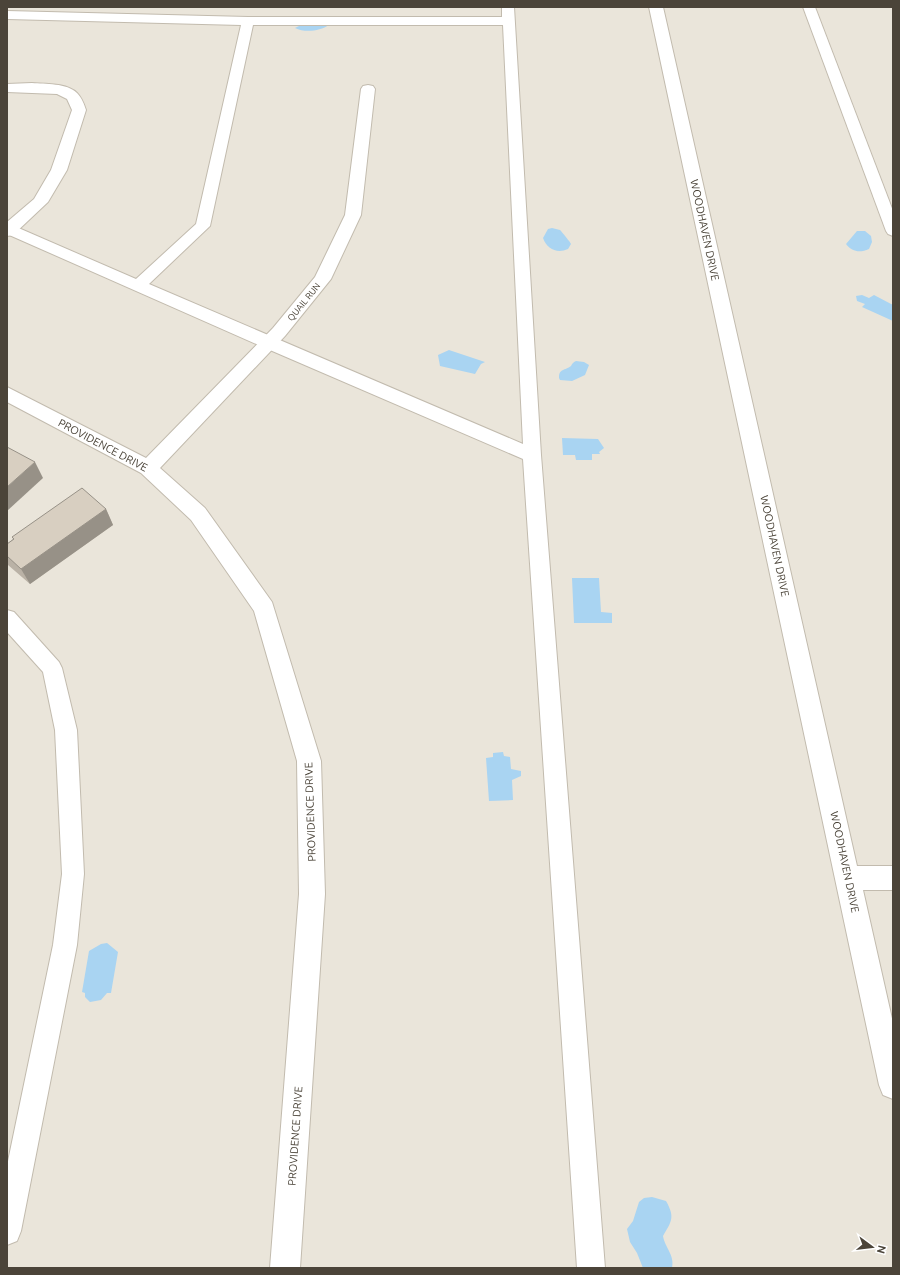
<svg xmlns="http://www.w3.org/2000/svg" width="900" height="1275" font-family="Ubuntu,sans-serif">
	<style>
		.residential { fill: #eae5da }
		.water { fill: #a9d4f2 }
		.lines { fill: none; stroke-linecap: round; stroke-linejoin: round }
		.service-casing { stroke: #c2bbae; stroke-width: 2 }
		.minor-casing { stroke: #c2bbae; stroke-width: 2 }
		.service { fill: #fff; fill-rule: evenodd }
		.minor { fill: #fff; fill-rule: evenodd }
		.wall { fill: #bab2a6 }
		.shaded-wall { fill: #979187 }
		.building { fill: #d8cfc1; stroke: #979187 }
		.labels { text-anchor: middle; stroke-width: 3.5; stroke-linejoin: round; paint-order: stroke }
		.far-street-label { font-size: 9px; fill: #4b4439; stroke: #fff }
		.street-label { font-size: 11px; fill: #4b4439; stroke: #fff }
	</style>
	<rect width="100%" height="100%" fill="#f6f3ec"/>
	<!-- residential -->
	<rect class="residential" x="7" y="7" width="886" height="1261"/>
	<!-- water -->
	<g class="water">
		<path d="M303,24l26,1c-9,6 -24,8 -34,3z"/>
		<path d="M552,228l8,2c1,1 11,13 11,14l-3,5c-11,5 -21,0 -25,-11l5,-9z"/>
		<path d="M857,231h8l6,5 1,6 -3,7c-9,4 -17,3 -23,-5z"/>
		<path d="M862,295l7,3 5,-3 19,10v16l-31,-14 3,-3 -8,-3 -1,-5z"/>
		<path d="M449,350l36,12 -4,2 -6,10 -35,-8 -2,-11z"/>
		<path d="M576,361l8,1 5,3 -4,10 -13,6 -12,-1 -1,-2c0,-10 6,-7 12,-12 1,-2 2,-4 5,-5z"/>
		<path d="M562,438l36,1 6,9 -5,4 1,2h-8v6h-16l-1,-5h-12z"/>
		<path d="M572,578h27l2,34 11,1v10h-38z"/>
		<path d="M503,752l1,4 6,1 1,12 10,2v5l-9,4 1,20 -24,1 -3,-43 7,-1v-4z"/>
		<path d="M107,943l11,9 -7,41h-4l-6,7 -11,2 -5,-5v-4l-3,-1 7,-41 12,-7z"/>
		<path d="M652,1197l14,4c9,16 6,20 -3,35 2,12 12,19 9,32h-29l-6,-15 -7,-11 -3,-13 6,-8 6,-19 5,-4z"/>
	</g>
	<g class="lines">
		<defs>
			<g id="service">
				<path d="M502,7h12l27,448 64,813h-28l-54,-809 -260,-112 -256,-113v-11l129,56 60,-55 45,-199 -234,-6v-8l241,6h254zM253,25h250l20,419 -374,-160 61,-58z"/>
				<path d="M803,7h12l78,204v25l-5,-2 -2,-3z"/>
				<path d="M7,610l7,2 45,50 3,6 15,62 7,144 -7,71 -56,286 -4,10 -10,4v-79l46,-221 9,-71 -7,-144 -12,-58 -36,-40z"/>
			</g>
			<g id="minor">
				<path d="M649,7h14l194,859h36v24h-30l30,133v76l-10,-4 -4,-10z"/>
				<path d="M32,83c13,1 35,0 45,10 5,5 7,11 9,17l-19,60 -19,32 -35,33 -6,1v-14l27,-23 17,-29 21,-60 -5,-11 -10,-5 -50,-2v-8z"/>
				<path d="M368,85l5,1 2,3 -14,126 -30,64 -46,57 -125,132 45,40 67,94 49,159 4,133 -25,374h-30l29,-374 -2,-133 -43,-150 -63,-91 -50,-47 -134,-71v-15l139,71 127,-130 42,-51 30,-62 16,-126 2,-3z"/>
			</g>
		</defs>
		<!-- service casing -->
		<use href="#service" class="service-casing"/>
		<!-- minor casing -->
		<use href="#minor" class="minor-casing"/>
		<!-- service -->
		<use href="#service" class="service"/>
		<!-- minor -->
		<use href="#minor" class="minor"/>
	</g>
	<!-- wall -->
	<path class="wall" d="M106,509l7,16 -83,59 -22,-19 -1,-3v-18l6,-5 -1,-2z"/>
	<!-- shaded-wall -->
	<g class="shaded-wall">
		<path d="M35,462l8,16 -36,33v-24z"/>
		<path d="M106,509l7,16 -83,59 -9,-15z"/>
	</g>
	<!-- building -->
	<g class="building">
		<path d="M7,447l28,15 -28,25z"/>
		<path d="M82,488l24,21 -85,60 -14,-13v-12l7,-5 -2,-2z"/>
	</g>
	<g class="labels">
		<!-- far-street labels -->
		<g class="far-street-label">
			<text transform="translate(304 302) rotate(-51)" y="3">QUAIL RUN</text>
		</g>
		<!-- street labels -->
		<g class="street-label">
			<text transform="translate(705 230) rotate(78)" y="4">WOODHAVEN DRIVE</text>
			<text transform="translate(103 445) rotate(28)" y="4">PROVIDENCE DRIVE</text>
			<text transform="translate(775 546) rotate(78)" y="4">WOODHAVEN DRIVE</text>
			<text transform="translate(310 812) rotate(-92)" y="4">PROVIDENCE DRIVE</text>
			<text transform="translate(845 862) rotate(78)" y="4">WOODHAVEN DRIVE</text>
			<text transform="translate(295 1136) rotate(-86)" y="4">PROVIDENCE DRIVE</text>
		</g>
	</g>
	<!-- border -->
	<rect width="900" height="1275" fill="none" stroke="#4b4439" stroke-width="16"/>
	<!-- north arrow -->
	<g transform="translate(872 1247) rotate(105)" stroke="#ffffff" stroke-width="3" paint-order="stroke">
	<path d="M0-3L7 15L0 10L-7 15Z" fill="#4b4439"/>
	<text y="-6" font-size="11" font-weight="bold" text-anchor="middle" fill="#4b4439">N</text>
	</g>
</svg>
